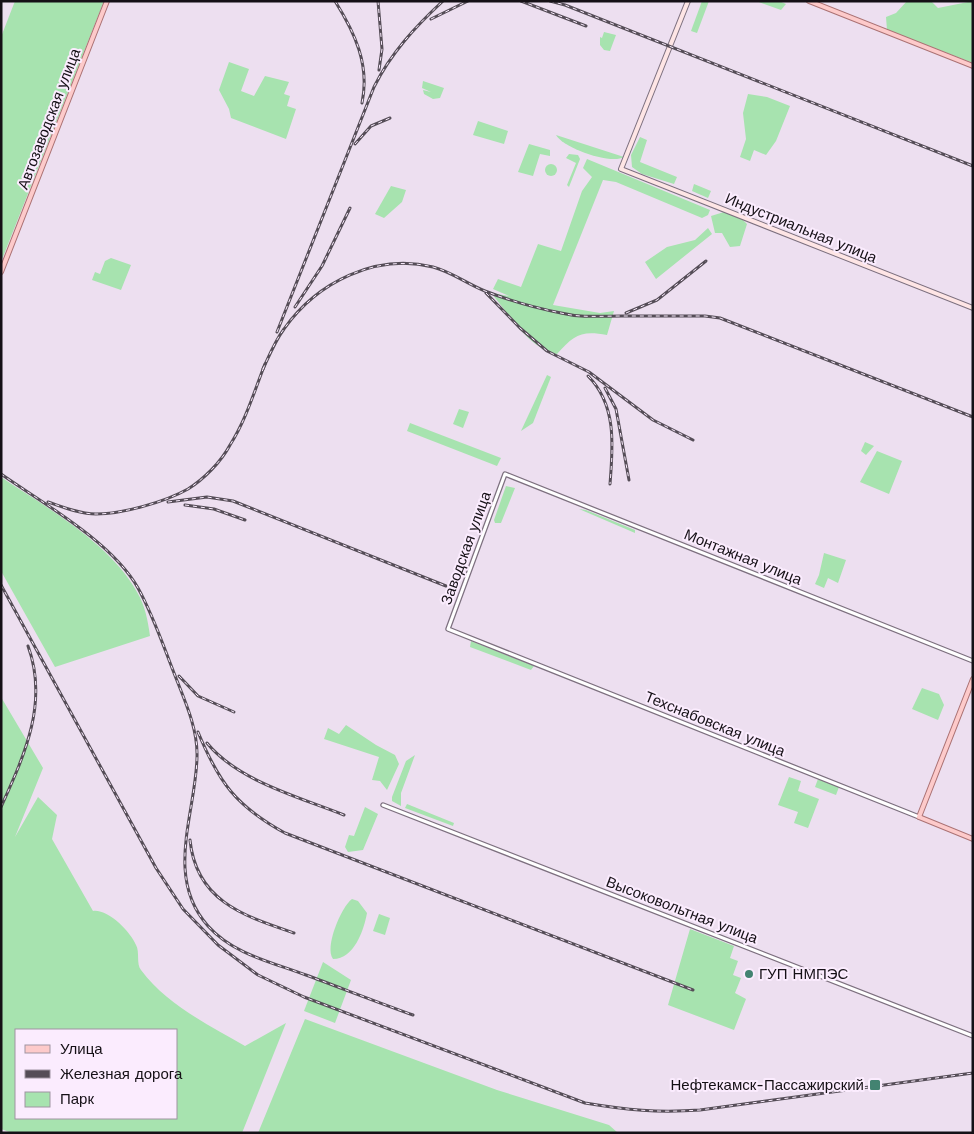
<svg xmlns="http://www.w3.org/2000/svg" width="974" height="1134" font-family="'Work Sans',sans-serif">
	<style>
		.green { fill: #a7e3af; fill-rule: evenodd }
		.lines { fill: none; stroke-linecap: round; stroke-linejoin: round }
		.tertiary-casing { stroke: #7d707f; stroke-width: 5.5 }
		.secondary-casing { stroke: #7d707f; stroke-width: 6 }
		.primary-casing { stroke: #ab7274; stroke-width: 6 }
		.tertiary { stroke: #fff; stroke-width: 3 }
		.secondary { stroke: #fee5e5; stroke-width: 4 }
		.primary { stroke: #fdcaca; stroke-width: 4 }
		.rail-casing { stroke: #554d57; stroke-width: 3 }
		.rail { stroke: #fbecfe; stroke-width: 1; stroke-dasharray: 4; stroke-linecap: butt }
		.poi-dot { fill: #438371; stroke: #fbecfe; stroke-width: 2 }
		.labels { text-anchor: middle; stroke-width: 4; stroke-linejoin: round; paint-order: stroke }
		.street-label { font-size: 15px; fill: #151016; stroke: #fbecfe }
		.poi-label { font-size: 15px; fill: #151016; stroke: #fbecfe; text-anchor: start }
	</style>
	<rect width="100%" height="100%" fill="#eddff0"/>
	<!-- green -->
	<g class="green">
		<path d="M15,1h89l-103,261v-225z"/>
		<path d="M702,1h7l-12,32 -6,-2z"/>
		<path d="M756,1h23l7,3 -5,6z"/>
		<path d="M907,1h24l7,7 35,-7v62l-86,-33 -1,-13 10,-4z"/>
		<path d="M604,32l12,3 -6,16 -6,-1 -4,-5v-8l2,1z"/>
		<path d="M229,62l20,7 -8,22 13,5 11,-20 24,6 -5,12 6,2 -3,10 9,3 -10,30 -55,-21 -2,-9 -10,-19z"/>
		<path d="M423,81l21,7 -4,10 -7,1 -9,-5 -1,-4 8,2 -9,-4z"/>
		<path d="M748,94l19,3 23,9 -14,35 -10,14 -12,-5 -4,11 -10,-4 6,-18 -3,-26z"/>
		<path d="M478,121l30,10 -4,13 -31,-9z"/>
		<path d="M556,135l68,22c-13,8 -61,-9 -68,-22z"/>
		<path d="M640,137l7,3 -7,22 37,15 -3,7 -32,-10 -10,-7 -1,-12z"/>
		<path d="M529,144l21,6v6l-10,-2 -7,22 -15,-4z"/>
		<path d="M569,154l9,1 2,4 -11,28 -2,-2 9,-22 -10,-5z"/>
		<path d="M587,159l123,51 -2,5 -6,3 -86,-36 -13,-2 -50,125 47,8 14,-2 -7,24c-26,-5 -33,0 -50,19 -29,-6 -48,-40 -66,-61l18,3 -16,-7 5,-10 23,8 17,-43 23,7 21,-60 10,-14 -9,-9z"/>
		<circle cx="551" cy="170" r="6"/>
		<path d="M694,184l17,7 -3,7 -16,-7z"/>
		<path d="M391,186l15,4 -4,12 -18,16 -9,-4z"/>
		<path d="M724,212l18,7 5,5 -7,22 -10,1 -8,-14h-7l-4,-17z"/>
		<path d="M708,228l4,6 -56,45 -11,-17 22,-15 28,-7z"/>
		<path d="M111,258l20,7 -10,25 -29,-10 3,-8 5,2 5,-13z"/>
		<path d="M547,375l4,2 -18,46 -12,8z"/>
		<path d="M459,409l10,3 -6,16 -10,-4z"/>
		<path d="M410,423l91,35 -4,8 -90,-35z"/>
		<path d="M865,442l9,4 -8,9 -5,-4z"/>
		<path d="M877,451l25,10 -13,33 -29,-12z"/>
		<path d="M1,477c46,31 109,66 136,115 8,13 11,29 13,44l-95,31 -54,-96z"/>
		<path d="M506,486l9,2 -14,35h-6l-1,-3z"/>
		<path d="M579,509l7,1 49,20v3z"/>
		<path d="M824,553l22,7 -8,23 -10,-5 -4,10 -9,-4 4,-9z"/>
		<path d="M471,641l63,25 -3,4 -61,-23z"/>
		<path d="M922,688l17,6 5,11 -6,15 -26,-11z"/>
		<path d="M1,697l42,71 -28,69 23,-40 19,18 -5,24 41,72c15,-2 37,20 43,34 4,7 0,19 5,25 26,35 68,55 104,76l41,-23 -44,110h-230l-11,-4zM176,1030v88h-160v-88z"/>
		<path d="M346,725l30,20 19,10 4,9 -12,26 -7,-9 -8,-1 7,-23 -55,-18 4,-11 11,6z"/>
		<path d="M415,755l-14,38v13l-9,-5v-4l14,-36z"/>
		<path d="M789,777l12,4 -3,10 21,8 -11,29 -14,-5 4,-11 -20,-7z"/>
		<path d="M818,779l21,8 -3,8 -21,-8z"/>
		<path d="M407,804l47,19 -1,3 -48,-18z"/>
		<path d="M365,807l13,7 -15,36 -15,2 -3,-5 4,-12 5,1z"/>
		<path d="M352,899l6,2 9,12c-3,17 -13,46 -34,46 -9,-11 8,-52 19,-60z"/>
		<path d="M379,914l11,4 -5,17 -12,-4z"/>
		<path d="M690,929l44,17 -4,12 8,3 -5,14 8,3 -6,15 11,6 -12,31 -66,-25z"/>
		<path d="M323,962l28,18 -16,43 -31,-12z"/>
		<path d="M305,1019l192,71 112,35 9,8h-360z"/>
	</g>
	<g class="lines">
		<defs>
			<g id="tertiary">
				<path d="M383,805l590,231"/>
				<path d="M919,817l-471,-188 57,-155 468,187"/>
			</g>
			<path id="secondary" d="M688,1l-67,168 352,139"/>
			<g id="primary">
				<path d="M809,1l164,65"/>
				<path d="M1,272l106,-271"/>
				<path d="M973,679l-54,138 54,22"/>
			</g>
		</defs>
		<!-- tertiary casing -->
		<use href="#tertiary" class="tertiary-casing"/>
		<!-- secondary casing -->
		<use href="#secondary" class="secondary-casing"/>
		<!-- primary casing -->
		<use href="#primary" class="primary-casing"/>
		<!-- tertiary -->
		<use href="#tertiary" class="tertiary"/>
		<!-- secondary -->
		<use href="#secondary" class="secondary"/>
		<!-- primary -->
		<use href="#primary" class="primary"/>
		<defs>
			<g id="rail">
				<path d="M335,1c20,32 35,64 27,102"/>
				<path d="M378,1l4,48 -3,21"/>
				<path d="M521,1l65,25"/>
				<path d="M550,1l15,4 408,161"/>
				<path d="M431,19l37,-18"/>
				<path d="M355,144l16,-18 19,-8"/>
				<path d="M486,293l34,35 27,23 42,21 64,48 40,20"/>
				<path d="M295,307l27,-41 28,-58"/>
				<path d="M626,313l31,-13 49,-39"/>
				<path d="M277,332l97,-245c17,-34 41,-60 69,-86"/>
				<path d="M263,369c6,-13 12,-28 21,-40 33,-47 92,-76 149,-62 19,5 34,17 52,24 23,9 51,17 76,22 20,5 40,3 61,3 28,0 55,0 83,0l15,2 253,99"/>
				<path d="M588,376c29,29 25,70 22,108"/>
				<path d="M605,388l11,21 13,71"/>
				<path d="M1,474c43,30 111,68 137,114 15,27 25,57 36,85 10,26 24,55 23,84 -1,56 -33,120 11,169 25,28 63,36 98,49 35,13 71,27 107,40"/>
				<path d="M48,502c15,5 32,12 48,12 26,0 69,-12 92,-25 16,-10 33,-27 42,-44 16,-25 24,-53 35,-81"/>
				<path d="M168,502l39,-5 26,4 213,85"/>
				<path d="M185,505l29,4 31,11"/>
				<path d="M1,585l155,283 27,41 35,36 40,30 46,22 281,106c42,7 72,10 115,7l273,-37"/>
				<path d="M179,676l19,20 36,16"/>
				<path d="M198,732c21,51 38,74 87,101l408,157"/>
				<path d="M207,743c31,38 92,54 137,72"/>
				<path d="M1,807c23,-51 48,-104 27,-161"/>
				<path d="M190,840c6,61 54,76 104,93"/>
			</g>
		</defs>
		<!-- rail casing -->
		<use href="#rail" class="rail-casing"/>
		<!-- rail -->
		<use href="#rail" class="rail"/>
	</g>
	<!-- markers -->
	<g class="poi-dot">
		<circle cx="749" cy="974" r="5"/>
		<rect x="869" y="1079" width="12" height="12" rx="2.5"/>
	</g>
	<g class="labels">
		<!-- street labels -->
		<g class="street-label">
			<text transform="translate(49 119) rotate(-69)" y="5">Автозаводская улица</text>
			<text transform="translate(801 228) rotate(22)" y="5">Индустриальная улица</text>
			<text transform="translate(466 548) rotate(-70)" y="5">Заводская улица</text>
			<text transform="translate(743 557) rotate(22)" y="5">Монтажная улица</text>
			<text transform="translate(715 724) rotate(22)" y="5">Техснабовская улица</text>
			<text transform="translate(682 910) rotate(21)" y="5">Высоковольтная улица</text>
		</g>
		<!-- poi labels -->
		<g class="poi-label">
			<text x="759" y="979">ГУП НМПЭС</text>
			<text x="864" y="1090" text-anchor="end">Нефтекамск-Пассажирский</text>
		</g>
	</g>
	<!-- border -->
	<rect width="974" height="1134" fill="none" stroke="#151016" stroke-width="5"/>
	<!-- legend -->
	<rect x="15" y="1029" width="162" height="90" fill="#fbecfe" stroke="#9f94a1"/>
	<rect x="25" y="1045" width="25" height="8" fill="#fdcaca" stroke="#9f94a1"/>
	<text x="60" y="1054" font-size="15" fill="#151016">Улица</text>
	<rect x="25" y="1070" width="25" height="8" fill="#554d57" stroke="#9f94a1"/>
	<text x="60" y="1079" font-size="15" fill="#151016">Железная дорога</text>
	<rect x="25" y="1092" width="25" height="15" fill="#a7e3af" stroke="#9f94a1"/>
	<text x="60" y="1104" font-size="15" fill="#151016">Парк</text>
</svg>
